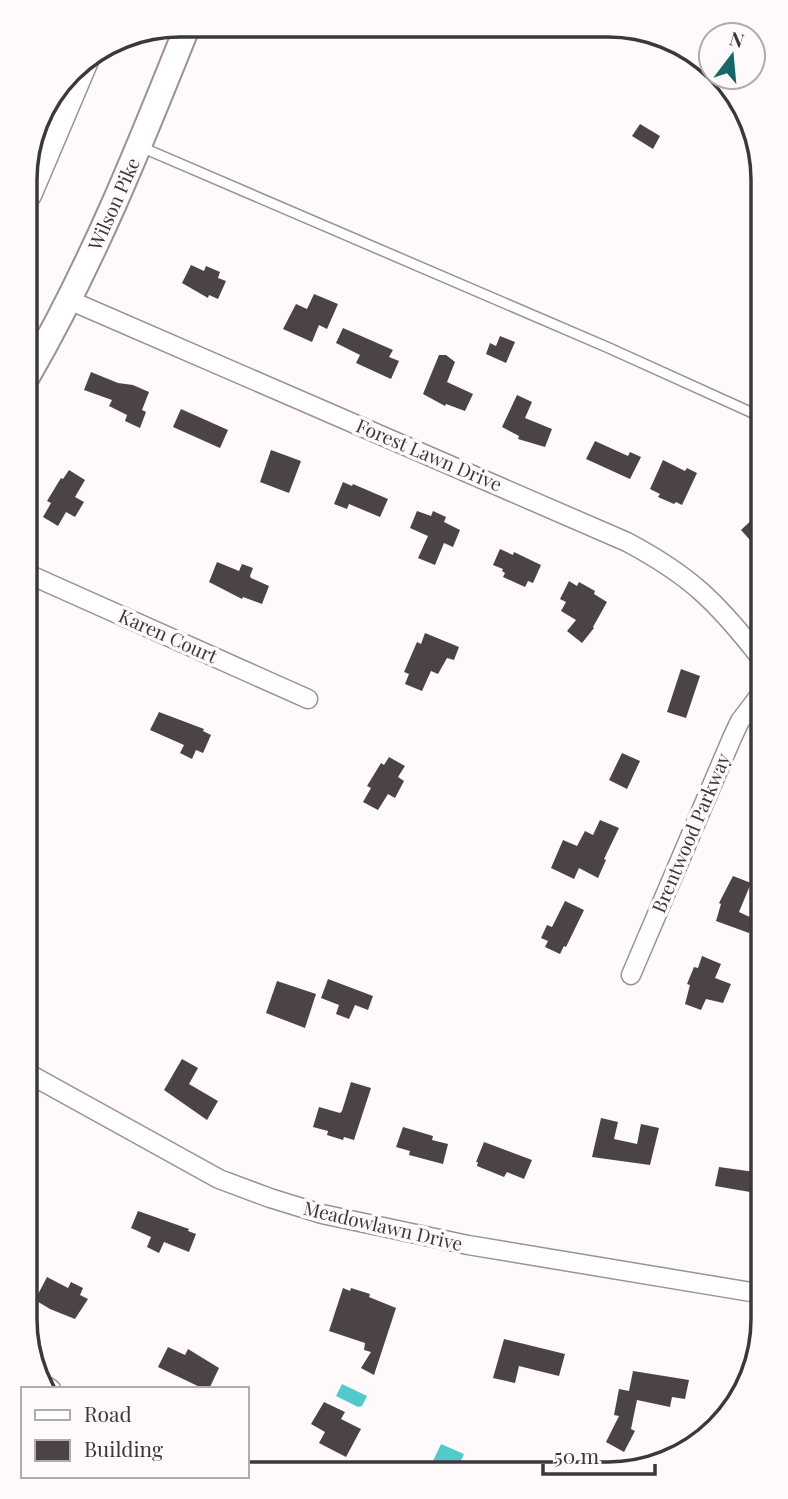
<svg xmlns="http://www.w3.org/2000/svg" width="788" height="1499" font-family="'Playfair Display',serif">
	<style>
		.water { fill: #54c9cb }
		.building { fill: #4c4347 }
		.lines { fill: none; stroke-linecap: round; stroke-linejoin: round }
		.lane-casing { stroke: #9b9095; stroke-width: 12 }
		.street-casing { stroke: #9b9095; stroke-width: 21 }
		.secondary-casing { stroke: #9b9095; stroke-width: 28 }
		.highway-casing { stroke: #9b9095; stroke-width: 35 }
		.lane { stroke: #fff; stroke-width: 9 }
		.street { stroke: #fff; stroke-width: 18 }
		.secondary { stroke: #fff; stroke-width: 24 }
		.highway { stroke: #fff; stroke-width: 32 }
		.labels { text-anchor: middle; stroke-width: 7; stroke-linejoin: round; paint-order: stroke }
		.street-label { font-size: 19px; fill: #3c3739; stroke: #fef9fb }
		.rim { fill: none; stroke: #3c3739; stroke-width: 3.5 }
	</style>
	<rect width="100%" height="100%" fill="#fef9fb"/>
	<!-- water -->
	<g class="water">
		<path d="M342,1384l25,12 -5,10 -4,1 -22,-11z"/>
		<path d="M441,1444l23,10 -6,13 -12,-5 -3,5 -11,-4z"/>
	</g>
	<!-- building -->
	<g class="building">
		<path d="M640,124l20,12 -7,13 -21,-13z"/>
		<path d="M191,265l13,6 2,-5 14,6 -2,6 8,3 -8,18 -9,-4 -1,3 -26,-15z"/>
		<path d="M314,294l24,10 -11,25 -8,-4 -7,17 -29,-13 13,-25 11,5z"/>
		<path d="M343,328l50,22 -4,7 10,4 -8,18 -35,-16 4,-8 -24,-12z"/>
		<path d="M500,336l15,6 -9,21 -20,-9 4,-11 6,3z"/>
		<path d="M439,355h7l9,7 -8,20 26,12 -8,17 -19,-7 -1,2 -22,-12z"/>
		<path d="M91,372l27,11 15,2 16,7 -7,18 4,2 -6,16 -15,-7 2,-6 -18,-9 3,-6 -28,-10z"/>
		<path d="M517,395l15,7 -7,16 27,11 -7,18 -27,-8 1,-3 -17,-9z"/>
		<path d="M181,409l47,21 -8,18 -47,-21z"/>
		<path d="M595,441l33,15 2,-4 11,5 -11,22 -44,-20z"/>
		<path d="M271,450l30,11 -12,32 -29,-11z"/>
		<path d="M663,460l22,11 2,-3 10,5 -15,32 -6,-3 -2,2 -16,-7 2,-3 -10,-5z"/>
		<path d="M69,470l16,10 -10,17 9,5 -9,15 -9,-5 -8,14 -15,-9 8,-14 -4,-2 14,-23 2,1z"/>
		<path d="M343,482l9,4 1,-2 35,15 -8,18 -31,-13 -2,5 -13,-5z"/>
		<path d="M417,511l14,5 2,-5 13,6 -2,5 16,8 -7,17 -9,-4 -9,22 -17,-7 10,-22 -18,-8z"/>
		<path d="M758,514v35l-17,-19z"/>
		<path d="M500,549l13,6 1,-3 27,13 -8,18 -5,-2 -3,6 -22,-10 2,-4 -3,-2 1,-2 -10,-4z"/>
		<path d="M217,562l22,9 3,-7 11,4 -3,8 1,2 18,8 -7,18 -19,-7 -1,2 -33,-17z"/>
		<path d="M569,581l8,5 2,-4 16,9 -1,3 13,8 -14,25 1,1 -12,15 -15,-12 9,-11 -15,-9 5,-9 -6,-3z"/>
		<path d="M425,633l34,14 -5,13 -7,-2 -9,16 -7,-3 -9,20 -17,-7 4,-10 -5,-2 13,-30 4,2z"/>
		<path d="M681,669l19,7 -14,42 -19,-6z"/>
		<path d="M159,712l45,17 -1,2 8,4 -8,18 -7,-3 -4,9 -12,-6 4,-8 -34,-15z"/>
		<path d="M622,753l18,8 -13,28 -18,-9z"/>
		<path d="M389,757l16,9 -7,11 6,4 -9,17 -7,-4 -10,16 -15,-8 8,-14 -4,-2 14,-23 3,2z"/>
		<path d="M600,820l19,8 -15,31 2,1 -8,18 -19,-10 -5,11 -23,-11 12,-28 14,6 8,-15 8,4z"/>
		<path d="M733,876l18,7 -12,29 15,7 -5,14 -33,-12 5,-17 -2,-1z"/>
		<path d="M565,901l19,9 -18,37 -2,-1 -4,8 -15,-7 3,-6 -7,-3 6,-13 5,2z"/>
		<path d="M702,956l19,8 -6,14 16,6 -8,19 -17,-4 -5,11 -16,-6 5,-19 -3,-1 7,-17 4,1z"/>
		<path d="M328,979l45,17 -5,14 -13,-5 -6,14 -13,-5 3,-9 -18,-7z"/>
		<path d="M277,981l39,13 -11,34 -39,-15z"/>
		<path d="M182,1059l16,9 -9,16 29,17 -11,19 -43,-30z"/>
		<path d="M351,1082l20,6 -17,52 -10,-3 -1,3 -16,-5 1,-4 -15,-4 6,-20 21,6 2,-2z"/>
		<path d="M601,1118l17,4 -4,17 23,5 4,-20 18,4 -9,37 -58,-8z"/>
		<path d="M403,1127l30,9 -1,4 16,4 -5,20 -34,-9 1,-4 -14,-4z"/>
		<path d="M484,1142l48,18 -8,19 -17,-7 -3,5 -27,-11 1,-4h-2z"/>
		<path d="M719,1167l43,6v21l-47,-8z"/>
		<path d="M138,1211l51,18 -1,2 8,3 -7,18 -25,-10 -5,11 -12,-6 4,-10 -20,-9z"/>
		<path d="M47,1277l21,11 3,-6 12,6 -3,7 8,4 -13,20 -25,-10 -15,-9z"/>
		<path d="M343,1288l7,3 1,-3 19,6 -1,3 27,11 -22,67 -13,-7 10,-16 -7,-2 1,-7 -36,-12z"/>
		<path d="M504,1339l61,15 -6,22 -40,-10 -4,17 -22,-5z"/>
		<path d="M168,1347l17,8 3,-6 31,19 -10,21h-5l-46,-22z"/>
		<path d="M633,1371l56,9 -4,19 -13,-2 -2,10 -33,-7 -6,29 4,2 -11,21 -18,-10 13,-26 -5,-1 5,-26 10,2z"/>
		<path d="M324,1402l21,10 -4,7 20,10 -15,28 -27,-14 6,-11 -14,-8z"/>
	</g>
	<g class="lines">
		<defs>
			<path id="lane" d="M141,147l468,201 148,67"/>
			<g id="street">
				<path d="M69,300l558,242c62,33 89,59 132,114"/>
				<path d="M28,574l280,125"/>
				<path d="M631,975l101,-237 8,-17 19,-25"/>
				<path d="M31,1075l188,104 51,19 52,16 146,31 295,49"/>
				<path d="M43,1384l8,5"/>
			</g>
			<path id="secondary" d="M27,377c65,-112 113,-232 161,-352"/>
			<path id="highway" d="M26,192l56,-132"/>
		</defs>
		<!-- lane casing -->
		<use href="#lane" class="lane-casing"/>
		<!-- street casing -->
		<use href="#street" class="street-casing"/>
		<!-- secondary casing -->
		<use href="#secondary" class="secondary-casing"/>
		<!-- highway casing -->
		<use href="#highway" class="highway-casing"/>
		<!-- lane -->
		<use href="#lane" class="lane"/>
		<!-- street -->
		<use href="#street" class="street"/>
		<!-- secondary -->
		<use href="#secondary" class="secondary"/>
		<!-- highway -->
		<use href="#highway" class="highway"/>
	</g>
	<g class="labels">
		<!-- street labels -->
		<g class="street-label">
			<text transform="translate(114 204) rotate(-66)" y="7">Wilson Pike</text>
			<text transform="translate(429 455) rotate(23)" y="7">Forest Lawn Drive</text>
			<text transform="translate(168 636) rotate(24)" y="7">Karen Court</text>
			<text transform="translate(691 833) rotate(-67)" y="7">Brentwood Parkway</text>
			<text transform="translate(383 1226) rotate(13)" y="7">Meadowlawn Drive</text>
		</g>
	</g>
	<!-- crop -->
	<path d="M0 0H788V1499H0ZM180 37H608A143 143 0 0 1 751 180V1319A143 143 0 0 1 608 1462H180A143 143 0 0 1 37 1319V180A143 143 0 0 1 180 37Z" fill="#fef9fb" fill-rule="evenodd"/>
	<path class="rim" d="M180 37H608A143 143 0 0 1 751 180V1319A143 143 0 0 1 608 1462H180A143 143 0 0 1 37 1319V180A143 143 0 0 1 180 37Z"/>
	<!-- legend -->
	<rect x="21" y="1387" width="228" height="91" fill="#fef9fb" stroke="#b0abad" stroke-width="2"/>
	<rect x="35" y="1410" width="35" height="10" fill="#ffffff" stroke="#b0abad" stroke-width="2"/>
	<text x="84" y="1422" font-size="21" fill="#3c3739">Road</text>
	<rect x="35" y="1440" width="35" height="21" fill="#4c4347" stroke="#b0abad" stroke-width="2"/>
	<text x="84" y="1457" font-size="21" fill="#3c3739">Building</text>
	<!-- north arrow -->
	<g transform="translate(732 56) rotate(16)"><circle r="33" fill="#fef9fb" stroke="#b0abad" stroke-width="2"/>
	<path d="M0-5L12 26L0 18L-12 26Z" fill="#186768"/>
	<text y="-10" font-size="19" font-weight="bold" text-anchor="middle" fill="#3c3739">N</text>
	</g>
	<!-- scale -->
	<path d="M543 1464v10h112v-10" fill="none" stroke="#3c3739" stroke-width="3.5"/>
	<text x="554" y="1464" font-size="21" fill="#3c3739" stroke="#fef9fb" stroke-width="5" paint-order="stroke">50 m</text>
</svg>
